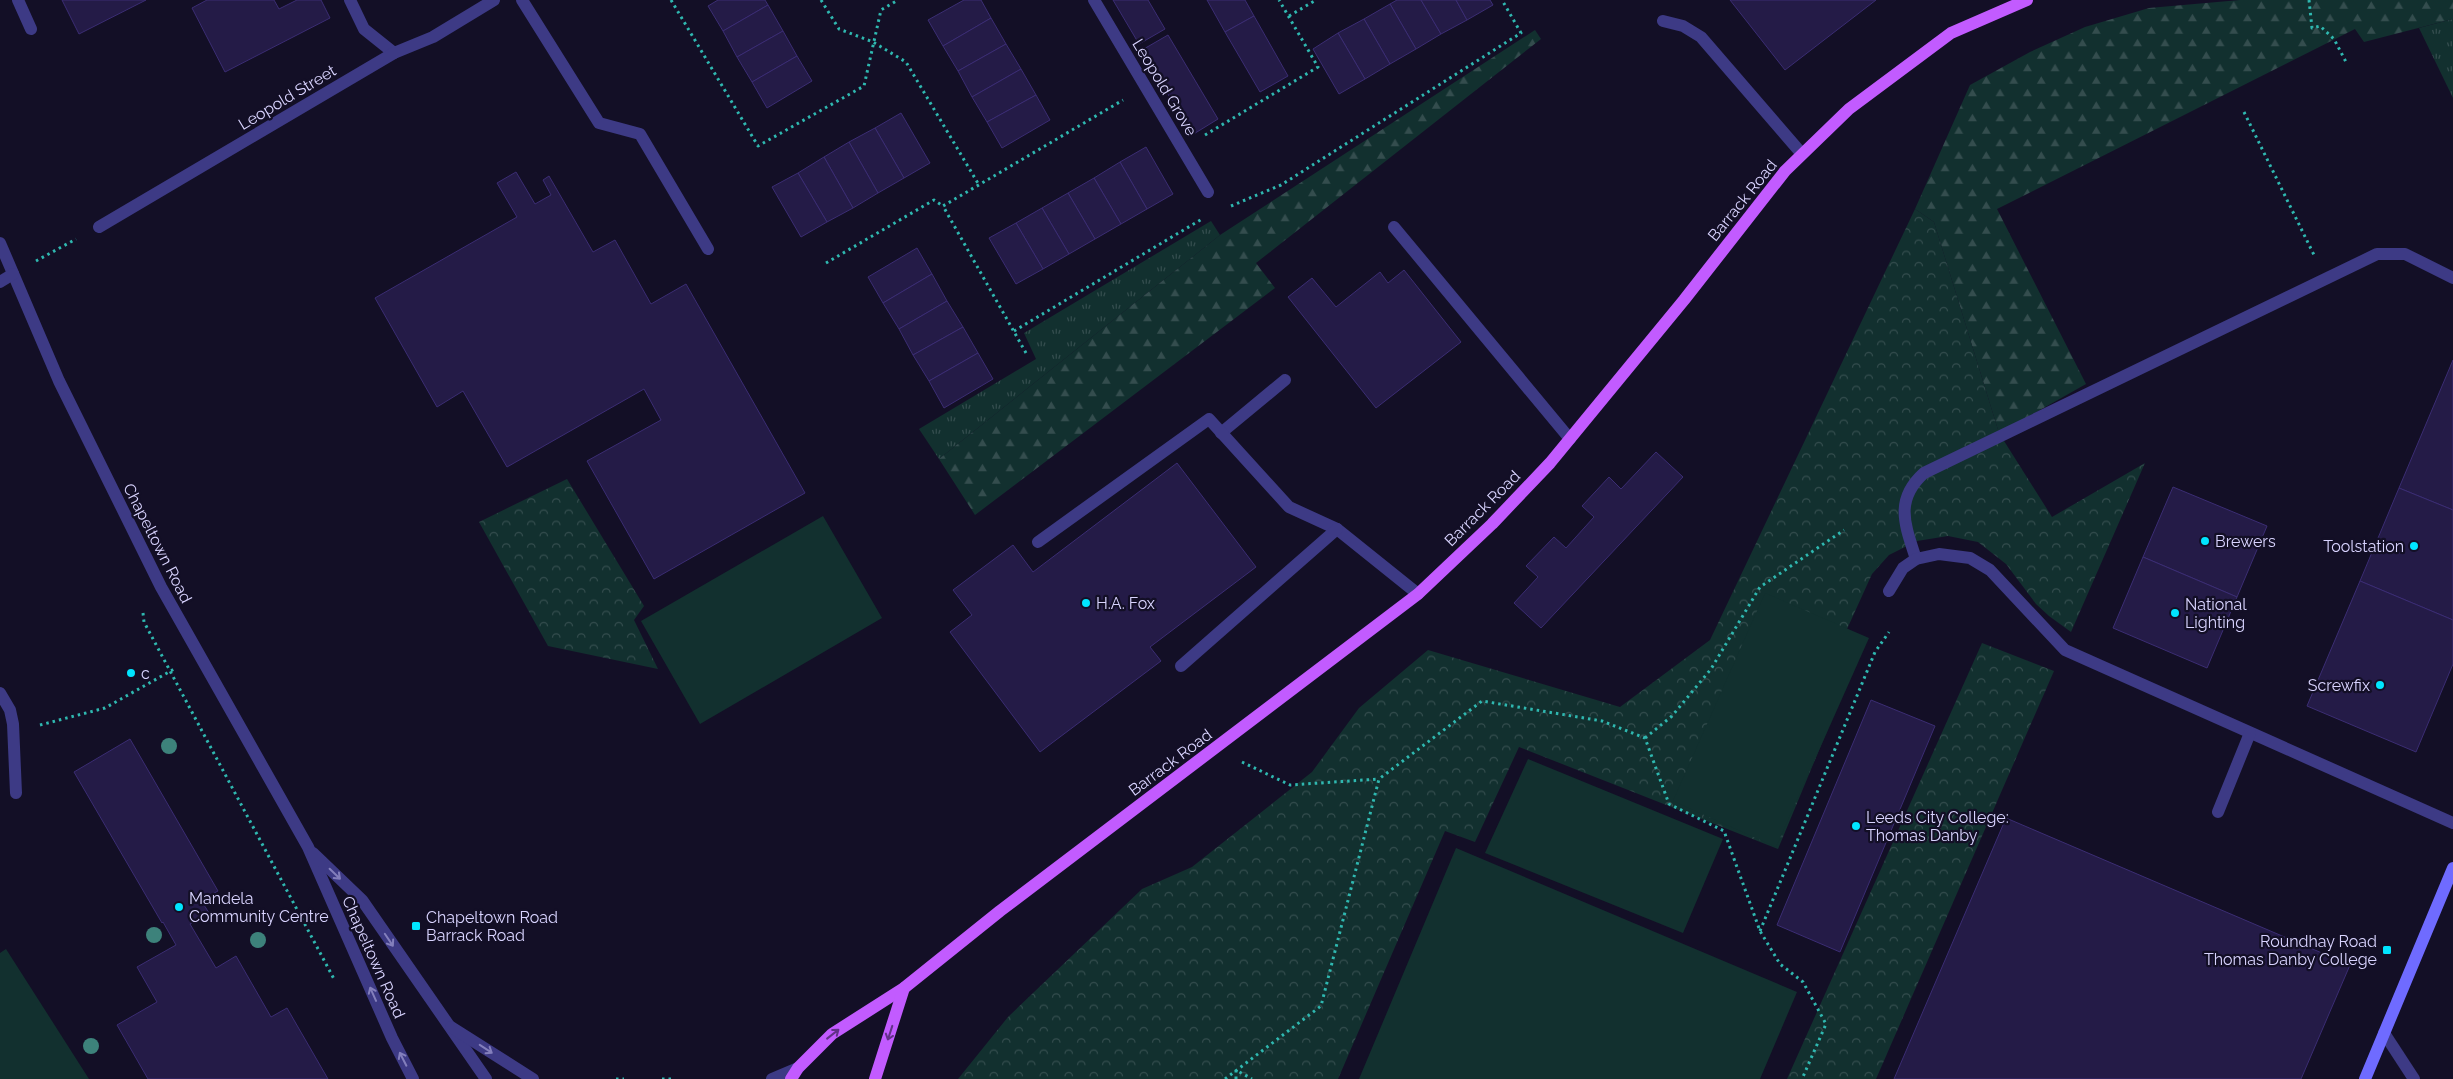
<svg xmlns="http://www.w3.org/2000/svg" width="2453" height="1079" font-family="Raleway,sans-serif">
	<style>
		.grass { fill: url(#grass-tufts) }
		.forest { fill: url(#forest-firs) }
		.park { fill: url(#park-crowns) }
		.pitch { fill: #12302f }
		.building { fill: #241b47; stroke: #3b2d73 }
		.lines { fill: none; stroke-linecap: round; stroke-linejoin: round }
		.path { stroke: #2fb8b0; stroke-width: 3; stroke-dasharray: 2.5 4; stroke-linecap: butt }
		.lane { stroke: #3d3a85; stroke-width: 12 }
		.street { stroke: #3d3a85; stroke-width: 12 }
		.secondary { stroke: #6f6bff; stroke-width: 12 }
		.primary { stroke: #c25bff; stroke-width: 12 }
		.tree { fill: #3d827b }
		.oneway { stroke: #837fbc }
		.oneway2 { stroke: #623188 }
		.poi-dot { fill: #00e5ff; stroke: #130f26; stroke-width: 2 }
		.labels { text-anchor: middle; stroke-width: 4.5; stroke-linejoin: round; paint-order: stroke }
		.street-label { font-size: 16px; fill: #d9d4ff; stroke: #130f26 }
		.poi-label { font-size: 16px; fill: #d9d4ff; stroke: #130f26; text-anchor: start }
	</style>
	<defs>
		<pattern id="grass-tufts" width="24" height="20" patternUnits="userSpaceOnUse" patternTransform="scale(1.25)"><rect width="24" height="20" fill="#12302f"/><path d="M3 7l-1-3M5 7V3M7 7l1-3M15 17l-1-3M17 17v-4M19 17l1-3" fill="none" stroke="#344d4e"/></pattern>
		<pattern id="forest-firs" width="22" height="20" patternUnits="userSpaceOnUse" patternTransform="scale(1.25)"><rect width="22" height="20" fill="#12302f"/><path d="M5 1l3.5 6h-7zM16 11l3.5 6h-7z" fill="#344d4e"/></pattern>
		<pattern id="park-crowns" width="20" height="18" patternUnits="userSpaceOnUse" patternTransform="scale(1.25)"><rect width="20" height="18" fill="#12302f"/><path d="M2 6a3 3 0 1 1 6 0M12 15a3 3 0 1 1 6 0" fill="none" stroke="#344d4e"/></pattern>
	</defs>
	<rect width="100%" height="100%" fill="#130f26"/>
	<!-- grass -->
	<g class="grass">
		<path d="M2453,19v79l-34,-70z"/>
		<path d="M1211,221l9,14 -281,224 -20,-30 117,-70 -12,-26z"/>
	</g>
	<!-- forest -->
	<g class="forest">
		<path d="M2240,0h213v19l-89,23 -9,-13 -358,180 89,175 -87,49 -65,-211 -19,-13 55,-124 60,-33 55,-25 64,-19z"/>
		<path d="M1535,30l6,9 -285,224 19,25 -300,227 -36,-56 281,-224z"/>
	</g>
	<!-- park -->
	<g class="park">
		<path d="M1915,209l19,13 65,211 53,84 93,-54 -74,169 -22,-16 -13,-12 -30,-40 -28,-22 -30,-6 -31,5 -28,14 -17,19 -54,119 21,9 -61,147 -259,-102 -44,95 -30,-11 -107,248h-380l50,-62 134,-128 50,-22 120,-95 47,-64 69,-58 192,57 90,-67z"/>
		<path d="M567,479l77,127 -10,14 24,49 -110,-23 -69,-124z"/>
		<path d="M1982,643l72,28 -178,408h-89z"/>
	</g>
	<!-- pitch -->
	<g class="pitch">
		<path d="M823,516l59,102 -182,106 -59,-103z"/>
		<path d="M1765,593l104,45 -93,209 -103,-46z"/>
		<path d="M1528,759l195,80 -40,94 -198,-80z"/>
		<path d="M1456,848l341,144 -37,87h-401z"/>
		<path d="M6,949l83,130h-89v-126z"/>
	</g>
	<!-- building -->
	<g class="building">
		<path d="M62,0h84l-67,34z"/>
		<path d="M207,0h67l5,9 18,-9h24l9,18 -105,54 -33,-64z"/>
		<path d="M718,0h47l3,5 -45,26 -15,-25z"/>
		<path d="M964,0h17l10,18 -48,28 -15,-26z"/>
		<path d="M1113,0h35l17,29 -26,15z"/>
		<path d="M1207,0h38l9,16 -29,16z"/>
		<path d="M1397,0h24l20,34 -25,15 -26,-45z"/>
		<path d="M1421,0h35l11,20 -26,14z"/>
		<path d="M1456,0h34l3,5 -26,15z"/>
		<path d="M1730,0h146l-91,70z"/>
		<path d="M1390,4l26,45 -26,15 -26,-45z"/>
		<path d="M768,5l15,26 -46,26 -14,-26z"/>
		<path d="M1254,16l34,60 -28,16 -35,-60z"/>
		<path d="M991,18l15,26 -48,27 -15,-25z"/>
		<path d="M1364,19l26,45 -25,15 -27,-46z"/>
		<path d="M783,31l14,25 -45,26 -15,-25z"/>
		<path d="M1338,33l27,46 -26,15 -26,-45z"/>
		<path d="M1168,35l50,84 -26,16 -50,-85z"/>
		<path d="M1006,44l15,25 -49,28 -14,-26z"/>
		<path d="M797,56l15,25 -45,27 -15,-26z"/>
		<path d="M1021,69l15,26 -49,27 -15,-25z"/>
		<path d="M1036,95l14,25 -48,28 -15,-26z"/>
		<path d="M901,113l29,50 -26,15 -29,-50z"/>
		<path d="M875,128l29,50 -26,15 -29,-51z"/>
		<path d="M849,142l29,51 -25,15 -29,-51z"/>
		<path d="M1146,147l27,47 -26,15 -27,-47z"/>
		<path d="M824,157l29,51 -26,14 -29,-49z"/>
		<path d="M1120,162l27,47 -26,15 -27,-46z"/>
		<path d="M516,172l19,32 16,-9 -8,-15 6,-4 44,76 22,-12 36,64 35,-20 119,209 -151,86 -67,-118 74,-41 -17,-31 -137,78 -44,-76 -26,16 -62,-109 142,-81 -20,-34z"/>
		<path d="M798,173l29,49 -26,15 -29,-50z"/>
		<path d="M1094,178l27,46 -26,15 -27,-46z"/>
		<path d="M1068,193l27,46 -26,15 -27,-46z"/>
		<path d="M1042,208l27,46 -26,15 -27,-46z"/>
		<path d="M1016,223l27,46 -27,15 -27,-46z"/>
		<path d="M917,248l15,26 -49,29 -15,-26z"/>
		<path d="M1404,270l57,72 -85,66 -88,-111 24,-19 24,29 44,-35 8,11z"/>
		<path d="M932,274l15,27 -48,28 -16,-26z"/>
		<path d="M947,301l16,26 -50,28 -14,-26z"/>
		<path d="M963,327l15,26 -49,28 -16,-26z"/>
		<path d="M978,353l15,26 -49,29 -15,-27z"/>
		<path d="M2453,360v150l-54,-22z"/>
		<path d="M1656,452l27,25 -142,151 -27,-25 24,-26 -12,-11 28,-29 12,11 28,-31 -12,-11 27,-29 12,12z"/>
		<path d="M1177,463l79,104 -106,80 11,14 -121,91 -90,-120 22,-17 -19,-25 60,-45 20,27z"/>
		<path d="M2173,487l94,39 -30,71 -94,-40z"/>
		<path d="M2399,488l54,22v110l-93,-39z"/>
		<path d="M2143,557l94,40 -30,71 -94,-40z"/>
		<path d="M2360,581l93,39v44l-37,88 -109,-46z"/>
		<path d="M1871,700l64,26 -95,226 -63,-27z"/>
		<path d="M130,739l88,152 -17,9 8,13 -19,11 26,44 20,-12 35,61 16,-9 41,71h-180l-31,-54 40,-23 -20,-35 39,-22 -13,-23 -1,1 -88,-151z"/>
		<path d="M2006,818l344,147 -49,114h-407z"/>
	</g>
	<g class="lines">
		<!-- path -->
		<g class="path">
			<path d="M671,0l87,146 106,-60 17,-76 17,-10"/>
			<path d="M821,0l18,29 34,13 33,20 73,123"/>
			<path d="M2309,0l3,28 8,-2 14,13 12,23"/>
			<path d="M1289,16l27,-16"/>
			<path d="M2244,112l70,143"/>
			<path d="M1205,135l113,-68 -39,-67"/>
			<path d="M1231,206l50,-21 240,-152 -19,-33"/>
			<path d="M36,261l40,-22"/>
			<path d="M826,263l108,-63 9,6"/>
			<path d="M1014,331l188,-112"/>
			<path d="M1026,353l-83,-147 180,-106"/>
			<path d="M143,613l1,9 190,357"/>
			<path d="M40,725l65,-17 71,-40"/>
			<path d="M1645,738l27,-22 39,-47 49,-82 84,-57"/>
			<path d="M1242,762l48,23 89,-6"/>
			<path d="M1760,931l115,-279 14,-20"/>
			<path d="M616,1079h8"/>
			<path d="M662,1079h13"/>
			<path d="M1225,1079l96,-73 58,-227 103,-78 120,20 43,17 24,66 55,27 36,100 20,33 23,18 23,42 -24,55"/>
			<path d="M1236,1079v-9l16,9"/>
		</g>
		<!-- lane -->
		<g class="lane">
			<path d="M18,0l13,29"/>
			<path d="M522,0l77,123 41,11 68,115"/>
			<path d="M1663,21l20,5 18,11 101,117"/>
			<path d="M1394,227l176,212"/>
			<path d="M1221,433l64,-53"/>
			<path d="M1038,542l171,-123 80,88 48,22 81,65"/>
			<path d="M1916,559c-11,-34 -22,-59 8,-86l453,-219h28l48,24"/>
			<path d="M1889,591l14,-23 13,-9 23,-5 31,4 20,12 75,80 388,173"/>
			<path d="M1181,666l156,-137"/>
			<path d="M2218,812l32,-79"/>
		</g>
		<!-- street -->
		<g class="street">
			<path d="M350,0l14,29 30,24"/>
			<path d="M1094,0l114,192"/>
			<path d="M99,227l295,-174 39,-16 61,-37"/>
			<path d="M0,243l59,138 102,206 147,260 84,191 21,41"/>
			<path d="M0,282l13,-8"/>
			<path d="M0,693l10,17 3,14 3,69"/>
			<path d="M313,853l49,47 124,179"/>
			<path d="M451,1027l82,52"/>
			<path d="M2384,1033l30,46"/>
			<path d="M772,1079l26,-11"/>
		</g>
		<!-- secondary -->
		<path class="secondary" d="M2365,1079l88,-211"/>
		<!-- primary -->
		<g class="primary">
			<path d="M791,1079l7,-11 34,-34 72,-46 96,-77 418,-317 74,-70 58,-61 134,-163 101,-129 64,-62 102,-76 76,-33"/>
			<path d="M875,1079l29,-91"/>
		</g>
	</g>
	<!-- trees -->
	<g class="tree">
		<circle cx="169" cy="746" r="8"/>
		<circle cx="154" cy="935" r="8"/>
		<circle cx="258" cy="940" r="8"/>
		<circle cx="91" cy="1046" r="8"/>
	</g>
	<!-- one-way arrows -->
	<defs><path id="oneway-shaft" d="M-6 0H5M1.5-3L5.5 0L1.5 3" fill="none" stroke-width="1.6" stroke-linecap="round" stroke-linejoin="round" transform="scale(1.25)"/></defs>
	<g class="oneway">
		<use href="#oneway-shaft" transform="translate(335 874) rotate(44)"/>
		<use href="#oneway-shaft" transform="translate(389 940) rotate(56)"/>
		<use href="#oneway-shaft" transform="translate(373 994) rotate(-114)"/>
		<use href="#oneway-shaft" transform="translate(486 1049) rotate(33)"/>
		<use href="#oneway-shaft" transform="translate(403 1059) rotate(-117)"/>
	</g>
	<g class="oneway2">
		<use href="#oneway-shaft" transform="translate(890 1033) rotate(108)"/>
		<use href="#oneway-shaft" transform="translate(833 1034) rotate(-38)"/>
	</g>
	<!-- markers -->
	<g class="poi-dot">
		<circle cx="2205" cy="541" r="5"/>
		<circle cx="2414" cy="546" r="5"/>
		<circle cx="1086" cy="603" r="5"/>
		<circle cx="2175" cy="613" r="5"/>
		<circle cx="131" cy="673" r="5"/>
		<circle cx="2380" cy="685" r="5"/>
		<circle cx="1856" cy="826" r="5"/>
		<circle cx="179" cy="907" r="5"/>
		<rect x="411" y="921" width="10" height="10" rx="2.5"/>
		<rect x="2382" y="945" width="10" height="10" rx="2.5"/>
	</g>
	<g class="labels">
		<!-- street labels -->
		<g class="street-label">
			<text transform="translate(1165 87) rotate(59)" y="6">Leopold Grove</text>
			<text transform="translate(287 97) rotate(-31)" y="6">Leopold Street</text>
			<text transform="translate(1742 200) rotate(-51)" y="6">Barrack Road</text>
			<text transform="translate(1482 508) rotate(-45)" y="6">Barrack Road</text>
			<text transform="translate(158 543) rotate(63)" y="6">Chapeltown Road</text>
			<text transform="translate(1170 762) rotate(-37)" y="6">Barrack Road</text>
			<text transform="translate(374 957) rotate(66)" y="6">Chapeltown Road</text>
		</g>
		<!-- poi labels -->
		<g class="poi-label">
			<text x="2215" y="547">Brewers</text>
			<text x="2404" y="552" text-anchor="end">Toolstation</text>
			<text x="1096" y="609">H.A. Fox</text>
			<text x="2185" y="610">National<tspan x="2185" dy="18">Lighting</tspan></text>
			<text x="141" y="679">c</text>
			<text x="2370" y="691" text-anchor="end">Screwfix</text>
			<text x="1866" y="823">Leeds City College:<tspan x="1866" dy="18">Thomas Danby</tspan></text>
			<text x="189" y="904">Mandela<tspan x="189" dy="18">Community Centre</tspan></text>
			<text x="426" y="923">Chapeltown Road<tspan x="426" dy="18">Barrack Road</tspan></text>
			<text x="2377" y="947" text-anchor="end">Roundhay Road<tspan x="2377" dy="18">Thomas Danby College</tspan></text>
		</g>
	</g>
</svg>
